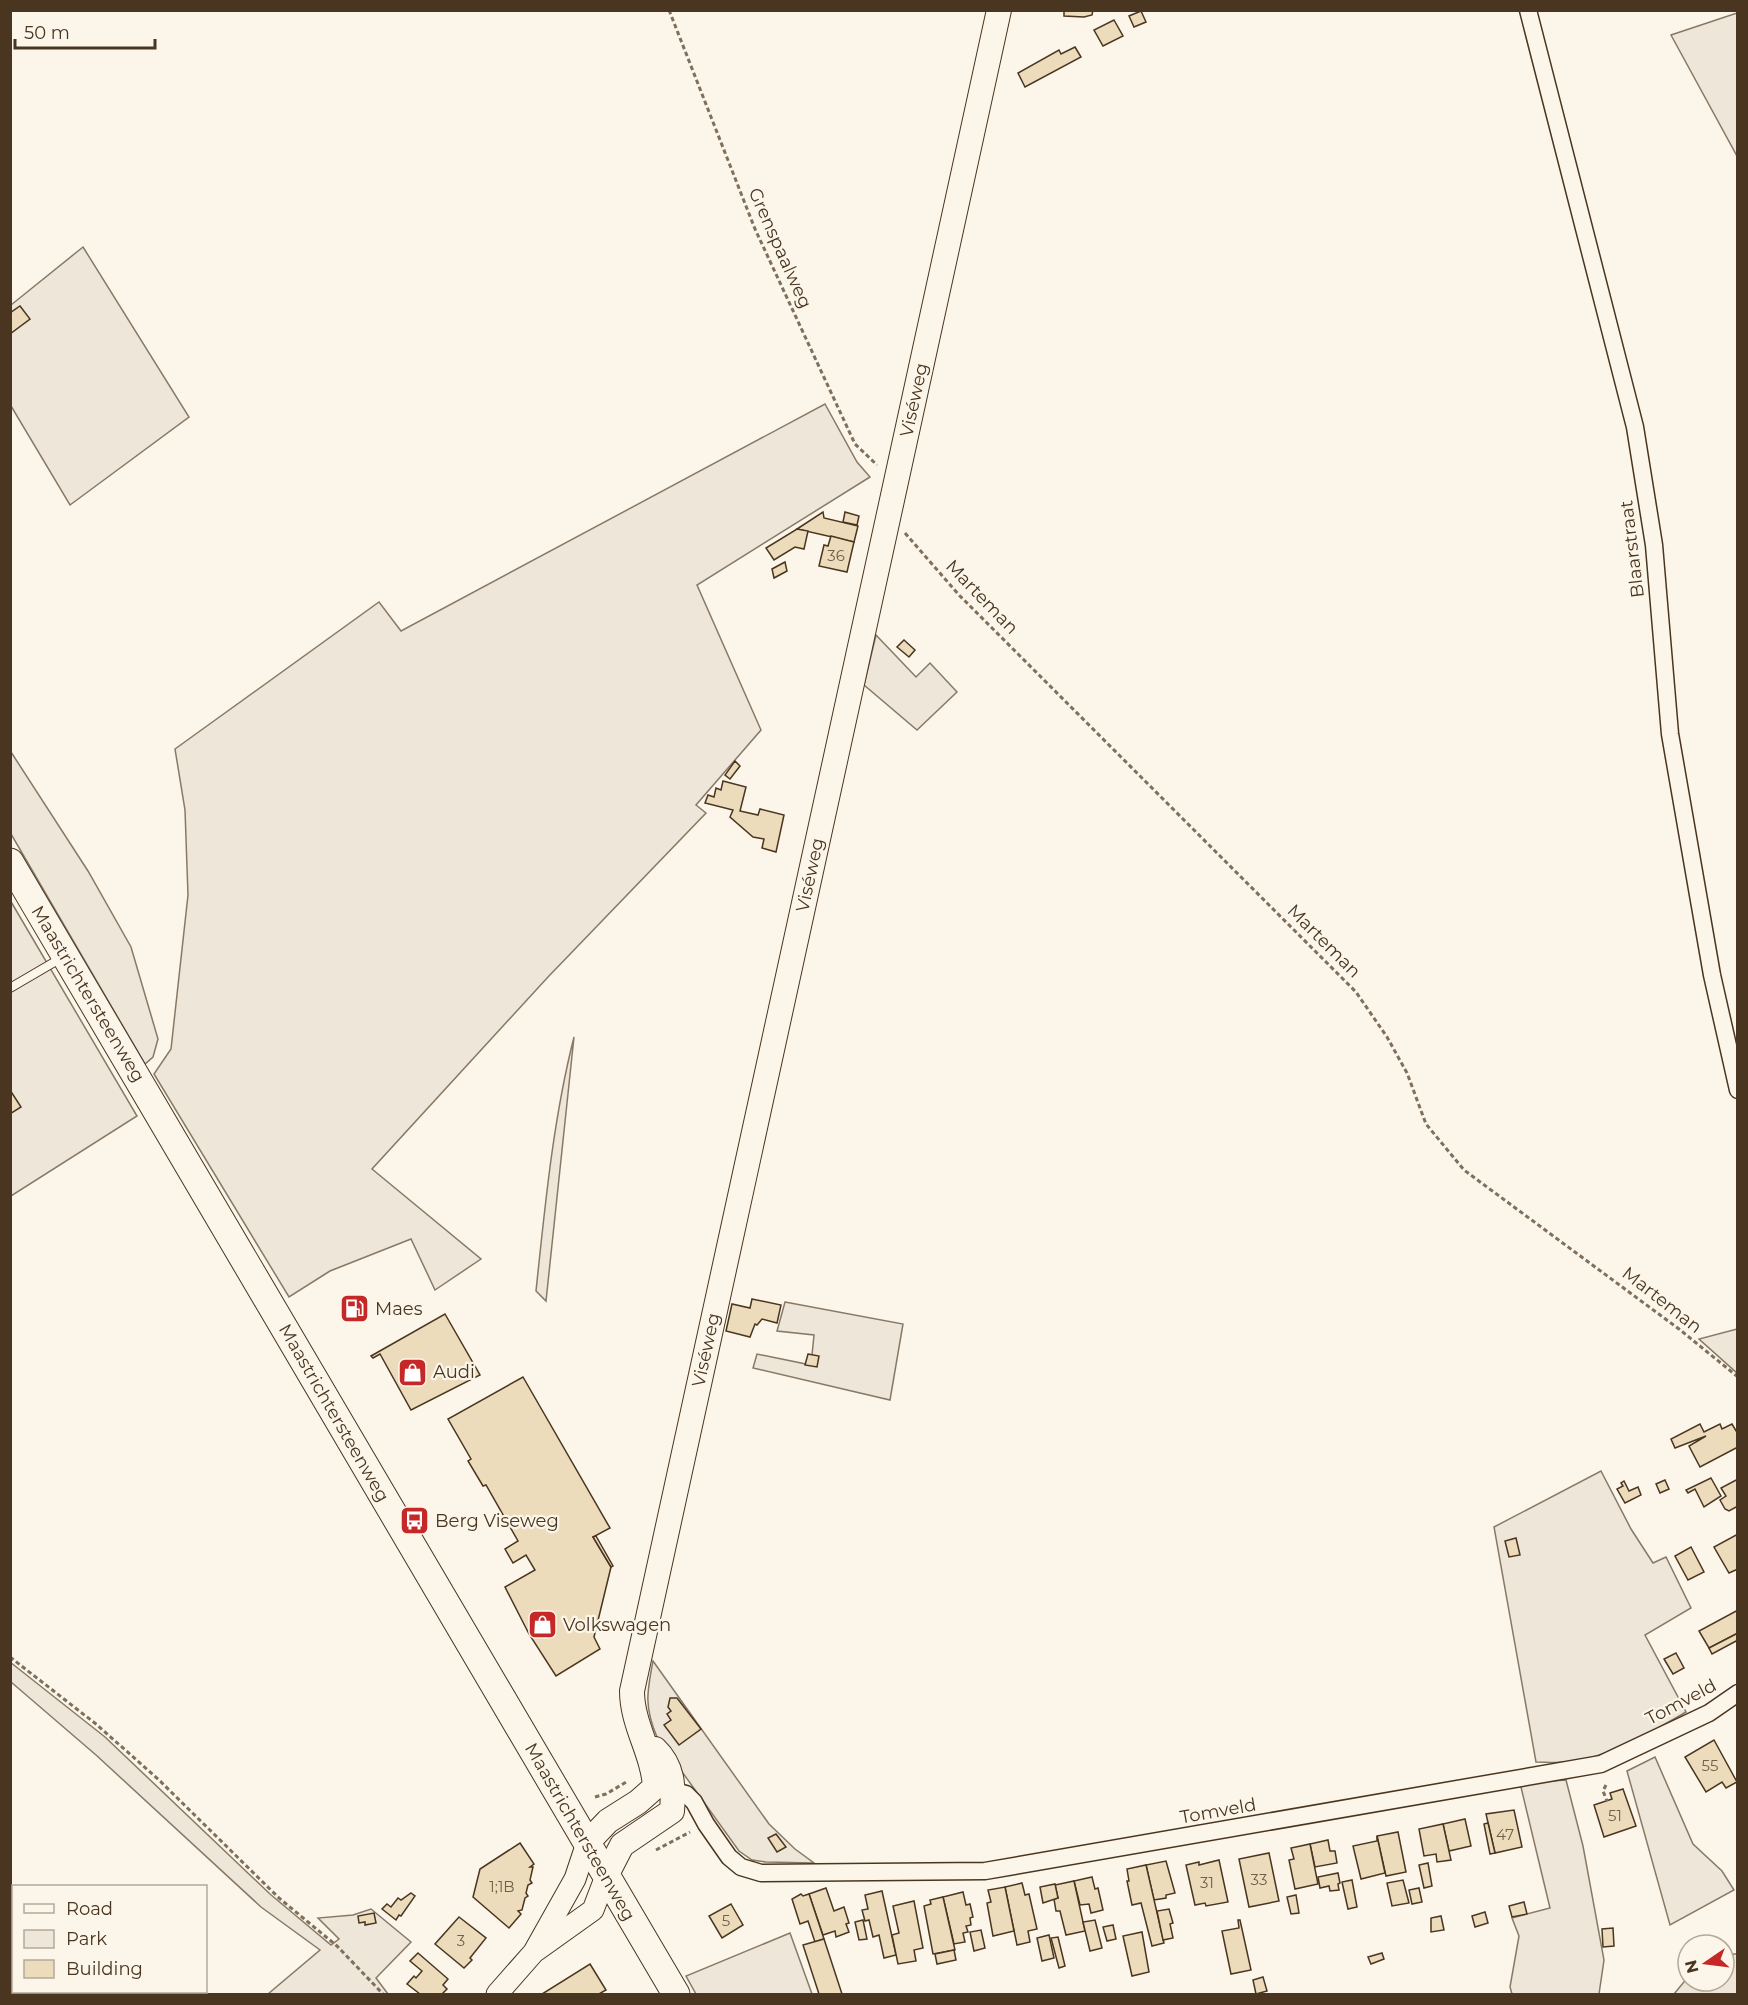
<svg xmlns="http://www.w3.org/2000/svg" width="1748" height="2005" font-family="Montserrat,sans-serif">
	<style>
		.green { fill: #ede6d9; stroke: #887966; stroke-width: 1.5 }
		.building { fill: #ecdcbc; stroke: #4a3520; stroke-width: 1.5 }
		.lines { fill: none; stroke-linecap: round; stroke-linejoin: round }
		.service-casing { stroke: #4a3520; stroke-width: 10 }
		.minor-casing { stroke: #4a3520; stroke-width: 19 }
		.tertiary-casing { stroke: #4a3520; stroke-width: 23 }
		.secondary-casing { stroke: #4a3520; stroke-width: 26 }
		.primary-casing { stroke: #4a3520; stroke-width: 29 }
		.path { stroke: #7f6f5c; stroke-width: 3; stroke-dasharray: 4.5 3; stroke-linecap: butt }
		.service { stroke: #fbf6e9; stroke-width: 8 }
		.minor { stroke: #fbf6e9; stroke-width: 16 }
		.tertiary { stroke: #fbf6e9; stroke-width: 21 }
		.secondary { stroke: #fbf6e9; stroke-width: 24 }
		.primary { stroke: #fbf6e9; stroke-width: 27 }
		.labels { text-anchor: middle; stroke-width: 4.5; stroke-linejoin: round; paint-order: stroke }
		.number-label { font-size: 15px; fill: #725f47 }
		.street-label { font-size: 18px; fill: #4a3520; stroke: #fbf6e9 }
		.poi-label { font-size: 18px; fill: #4a3520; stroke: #fbf6e9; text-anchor: start }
	</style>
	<rect width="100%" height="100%" fill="#fbf6e9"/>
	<!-- green -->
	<g class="green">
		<path d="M1737,13h1l-1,143 -66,-121z"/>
		<path d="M83,247l106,170 -119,88 -59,-99v-101z"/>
		<path d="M825,404l32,58 13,15 -173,108 64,145 -65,75 10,8 -158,164 -176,192 109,90 -46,31 -24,-51 -81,32 -41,26 -135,-223 17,-25 17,-154 -3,-85 -10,-61 204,-147 22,29z"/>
		<path d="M876,635l40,42 14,-14 27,29 -40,38 -53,-45z"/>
		<path d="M11,752l77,119 43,76 27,92 -5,18 -8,7 -134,-230z"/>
		<path d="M10,900l127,216 -126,80h-1z"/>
		<path d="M574,1037l-28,264 -10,-10c9,-85 17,-171 38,-254z"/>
		<path d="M785,1302l118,22 -13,76 -137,-32 4,-14 54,11 3,-30 -37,-4z"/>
		<path d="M1737,1329h1l-1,44 -38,-34z"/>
		<path d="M1601,1471l30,58 22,34 13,-6 25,51 -46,27 41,77c-38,22 -77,47 -122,50 -9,1 -19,0 -28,0l-42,-235z"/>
		<path d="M653,1661l116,163 26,25 19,14 -48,-1 -14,-2 -13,-9 -82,-114c-13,-30 -10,-45 -4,-76z"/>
		<path d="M10,1662l95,75 165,157 61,51 8,-6 -21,-21 35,-3 18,-6 40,33 -35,36 12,16h-120l52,-44 -59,-43 -165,-152 -85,-73z"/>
		<path d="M1655,1757l38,87 29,27 12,19 -64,35 -43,-154z"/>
		<path d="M1566,1780l17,66 21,114 -5,34h-87l-2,-7 9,-51 -7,-18 38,-10 -30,-125z"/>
		<path d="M790,1933l22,61h-116l-10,-18z"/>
		<path d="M1724,1954h13v40h-63l14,-17v4h36z"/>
	</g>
	<!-- building -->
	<g class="building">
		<path d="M1064,10h29l-1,5 -8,2 -20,-1z"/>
		<path d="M1141,11l5,11 -12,5 -5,-11z"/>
		<path d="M1114,20l9,16 -20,10 -9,-16z"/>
		<path d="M1075,47l6,10 -56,30 -7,-14 41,-23 2,4z"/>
		<path d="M20,306l10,13 -20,15v-21z"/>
		<path d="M823,512l1,6 34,8 -4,16 -57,-13z"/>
		<path d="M845,512l14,4 -2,9 -14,-3z"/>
		<path d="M797,529l11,2 -4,18 -9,-2 -21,13 -8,-12z"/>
		<path d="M831,536l23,6 -7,30 -28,-6 5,-21 4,1z"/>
		<path d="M785,562l2,9 -13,7 -2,-9z"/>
		<path d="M904,640l11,10 -6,7 -12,-10z"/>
		<path d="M735,761l5,5 -10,13 -5,-4z"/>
		<path d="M723,781l23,6 -6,24 18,4 2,-6 24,6 -8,37 -14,-4 2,-9 -11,-2 -23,-20 3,-7 -28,-7 3,-8 6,2 2,-9 5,2z"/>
		<path d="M10,1090l11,17 -11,7z"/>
		<path d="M752,1299l29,6 -4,18 -15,-4 -5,6 -2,-1 -5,13 -24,-6 6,-27 18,4z"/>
		<path d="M445,1314l35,61 -69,35 -31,-56 -7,4 -2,-2z"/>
		<path d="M808,1354l11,2 -2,11 -12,-2z"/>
		<path d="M523,1377l87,151 -17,9 18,30 -17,70 6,12 -44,27 -27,-42 -24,-47 30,-17 -9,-15 -13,8 -8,-14 13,-8 -32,-56 -3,1 -15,-25 3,-2 -23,-40z"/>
		<path d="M1700,1424l4,8 16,-8 2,5 10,-5 6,10v13l-38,20 -11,-21 17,-10 -31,12 -4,-9z"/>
		<path d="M1711,1478l10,18 -17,11 -9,-18 -7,4 -2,-3z"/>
		<path d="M1738,1479v27l-9,5 -4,-2 -5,-9 6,-4 -5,-8z"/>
		<path d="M1665,1480l4,9 -9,4 -4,-9z"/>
		<path d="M1624,1481l5,10 9,-4 3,8 -16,8 -8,-14 6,-3 -2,-3z"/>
		<path d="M1738,1534v35l-9,4 -15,-26z"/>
		<path d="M596,1536l17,30 -2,1 -18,-30z"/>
		<path d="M1516,1538l4,17 -11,2 -4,-16z"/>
		<path d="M1691,1547l13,25 -16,8 -13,-24z"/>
		<path d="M1738,1610v23l-29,15 -10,-17z"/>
		<path d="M1738,1633v7l-26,14 -3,-6z"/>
		<path d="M1676,1653l8,15 -11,6 -9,-15z"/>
		<path d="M670,1698h7l24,31 -22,16 -15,-20 7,-5 -4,-6 4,-3 -3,-4z"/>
		<path d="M1714,1740l23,42 -11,6 -4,-6 -16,10 -21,-35z"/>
		<path d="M1623,1789l13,37 -32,11 -10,-32 18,-6 -2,-6z"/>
		<path d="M1514,1810l8,37 -27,6 -9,-39z"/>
		<path d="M1465,1819l6,27 -22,5 -6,-27z"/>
		<path d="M1488,1823l7,30 -5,1 -6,-30z"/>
		<path d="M1443,1824l8,36 -14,2 -1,-8 -12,2 -5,-27z"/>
		<path d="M1398,1832l8,40 -20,4 -9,-40z"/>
		<path d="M776,1834l10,13 -9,5 -9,-14z"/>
		<path d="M1377,1836l8,37 -24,6 -8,-33 24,-5z"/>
		<path d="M1328,1840l2,11h5l2,12 -22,4 -5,-23z"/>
		<path d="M520,1843l14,21 -4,3h3l-3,13 2,3 -4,2 -2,8 2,3 -3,2 -3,12 -4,1 3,3 -12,14 -36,-31 7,-28z"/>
		<path d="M1310,1844l8,40 -23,5 -6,-29 5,-1 -3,-11z"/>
		<path d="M1269,1853l10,48 -30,6 -10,-48z"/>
		<path d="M1219,1860l9,42 -22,4 -1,-3 -10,2 -9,-40 13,-3v3z"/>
		<path d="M1166,1861l9,32 -9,2v3l-12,2 -8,-35z"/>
		<path d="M1428,1863l4,23 -8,2 -5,-23z"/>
		<path d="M1146,1865l18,78 -12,3 -11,-43 -9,2 -5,-24h2l-2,-12z"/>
		<path d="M1338,1873l2,10 -2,1 1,6 -9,1 -1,-5 -9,2 -2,-11z"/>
		<path d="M1092,1877l3,12 3,-1 5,22 -12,3 -2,-9 -9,1 -6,-24z"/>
		<path d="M1352,1880l5,27 -9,2 -6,-27z"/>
		<path d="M1403,1880l6,23 -17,3 -5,-23z"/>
		<path d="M1074,1881l11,50 -19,4 -6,-24h-4l-2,-12 4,-1 -3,-13z"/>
		<path d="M1022,1883l3,12 4,-1 8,35 -9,2 2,11 -13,3 -12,-58z"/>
		<path d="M1055,1884l3,14 -15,5 -3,-16z"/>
		<path d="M1005,1887l9,44 -21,5 -6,-33 4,-1 -3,-12z"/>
		<path d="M826,1888l8,23 10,-4 5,16 -3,1 3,8 -13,5 -1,-6 -12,4 -14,-41z"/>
		<path d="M1419,1888l3,14 -10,2 -3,-14z"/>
		<path d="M882,1891l14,64 -12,3 -5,-23 -6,2 -4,-17 -4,1 -3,-11 6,-1 -3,-14z"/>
		<path d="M963,1892l3,13 4,-1 3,13 -3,1 1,7 -5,1 2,6 -5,1 2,9 -11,2 -11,-47z"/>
		<path d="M411,1893l4,3 -14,20 -2,-1 -3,5 -14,-11 5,-5 4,3 7,-9 3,2z"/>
		<path d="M801,1894l2,2 6,-2 15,45 -9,3 -7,-21 -8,3 -8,-25z"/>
		<path d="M1296,1895l3,18 -8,1 -4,-17z"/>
		<path d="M943,1897l12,53 -22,4 -9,-48 7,-2 -1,-4z"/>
		<path d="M914,1901l9,47 -9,2 2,11 -18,3 -6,-29 7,-2 -6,-27z"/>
		<path d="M1524,1902l3,12 -15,3 -3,-11z"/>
		<path d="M731,1904l12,21 -21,13 -13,-22z"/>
		<path d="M1169,1909l4,14 -3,1 3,14 -10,2 -6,-29z"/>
		<path d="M1485,1912l3,11 -13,4 -3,-11z"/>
		<path d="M374,1913l2,10 -11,2v-3l-6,1 -1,-7z"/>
		<path d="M1441,1916l3,14 -13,2v-14z"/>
		<path d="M459,1917l27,21 -16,20 2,2 -8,8 -29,-24z"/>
		<path d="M863,1920l4,19 -8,1 -4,-18z"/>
		<path d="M1095,1920l7,28 -12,3 -7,-29z"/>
		<path d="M1238,1920h2l11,50 -20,4 -9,-43 17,-3z"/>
		<path d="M1113,1925l3,14 -9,2 -4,-14z"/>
		<path d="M1613,1928l1,18 -11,1 -1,-18z"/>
		<path d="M981,1930l4,18 -11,3 -4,-19z"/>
		<path d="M1142,1932l7,40 -17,4 -9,-40z"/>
		<path d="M1049,1935l5,23 -12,3 -5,-23z"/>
		<path d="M1058,1937l7,29 -6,2 -8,-30z"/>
		<path d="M824,1939l18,55h-23l-16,-49z"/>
		<path d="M954,1950l2,10 -19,4 -2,-10z"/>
		<path d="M418,1953l30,26 -5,6 4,4 -5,5h-22l-13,-10 7,-8 2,2 6,-7 -12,-10z"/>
		<path d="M1382,1953l2,6 -13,5 -3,-7z"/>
		<path d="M590,1964l16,26 -7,4h-57z"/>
		<path d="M1263,1977l4,14 -11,3 -3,-14z"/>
	</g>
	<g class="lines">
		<defs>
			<path id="service" d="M10,988l53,-31"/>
			<g id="minor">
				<path d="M1528,10l107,417 19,118 16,189 42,241 26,115"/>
				<path d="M665,1789l21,5 8,8 12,22 23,33 12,10 20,6 224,-2 616,-107 108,-51 29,-20"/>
			</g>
			<g id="tertiary">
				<path d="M537,1950l56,-40 13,-34"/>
				<path d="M497,1994l37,-42 41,-73 12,-36"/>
			</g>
			<g id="secondary">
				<path d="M587,1843l21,-22 30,-19 17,-15c-2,-34 -23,-62 -23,-96l367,-1681"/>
				<path d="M606,1876l16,-31 50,-34c2,-24 1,-45 -17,-62"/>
			</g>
			<path id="primary" d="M10,862l666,1132"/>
		</defs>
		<!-- service casing -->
		<use href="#service" class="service-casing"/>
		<!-- minor casing -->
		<use href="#minor" class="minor-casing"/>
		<!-- tertiary casing -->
		<use href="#tertiary" class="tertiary-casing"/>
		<!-- secondary casing -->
		<use href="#secondary" class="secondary-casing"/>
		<!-- primary casing -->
		<use href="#primary" class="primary-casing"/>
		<!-- path -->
		<g class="path">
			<path d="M669,10l86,219 100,215 22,21"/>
			<path d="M905,533l54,62 397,397 31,45 20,36 19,51 38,46 215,159 59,48"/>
			<path d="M10,1657l86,67 63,56 120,118 58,48 46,48"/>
			<path d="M1606,1785l-3,6 4,10"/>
			<path d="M595,1797l11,-3 22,-13"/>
			<path d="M656,1850l34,-18"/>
		</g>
		<!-- service -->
		<use href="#service" class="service"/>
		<!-- minor -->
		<use href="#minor" class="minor"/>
		<!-- tertiary -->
		<use href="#tertiary" class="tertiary"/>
		<!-- secondary -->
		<use href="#secondary" class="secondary"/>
		<!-- primary -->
		<use href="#primary" class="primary"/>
	</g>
	<!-- icons -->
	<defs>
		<symbol id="fuel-square" viewBox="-11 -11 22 22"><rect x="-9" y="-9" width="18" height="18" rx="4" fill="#c62828" stroke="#fbf6e9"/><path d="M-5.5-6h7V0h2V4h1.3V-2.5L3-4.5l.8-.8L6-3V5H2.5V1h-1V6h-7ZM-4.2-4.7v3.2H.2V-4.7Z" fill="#fff"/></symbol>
		<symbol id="shop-square" viewBox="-11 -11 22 22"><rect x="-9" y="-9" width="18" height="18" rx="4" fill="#c62828" stroke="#fbf6e9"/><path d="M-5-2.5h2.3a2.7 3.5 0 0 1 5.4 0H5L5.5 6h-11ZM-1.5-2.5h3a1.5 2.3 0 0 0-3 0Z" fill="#fff"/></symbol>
		<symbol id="bus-square" viewBox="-11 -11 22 22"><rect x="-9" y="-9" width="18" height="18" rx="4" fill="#c62828" stroke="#fbf6e9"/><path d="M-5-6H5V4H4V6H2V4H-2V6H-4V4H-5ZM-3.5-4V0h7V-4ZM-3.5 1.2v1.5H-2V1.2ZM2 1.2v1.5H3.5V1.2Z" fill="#fff"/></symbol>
	</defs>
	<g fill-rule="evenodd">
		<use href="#fuel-square" x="338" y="1292" width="33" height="33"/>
		<use href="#shop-square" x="396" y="1356" width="33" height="33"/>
		<use href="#bus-square" x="398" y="1504" width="33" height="33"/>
		<use href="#shop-square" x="526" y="1608" width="33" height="33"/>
	</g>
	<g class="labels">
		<!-- number labels -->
		<g class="number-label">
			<text x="836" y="561">36</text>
			<text x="1710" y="1771">55</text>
			<text x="1615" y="1821">51</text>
			<text x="1505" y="1840">47</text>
			<text x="1259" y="1885">33</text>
			<text x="1207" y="1888">31</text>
			<text x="502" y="1892">1;1B</text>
			<text x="726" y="1926">5</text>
			<text x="461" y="1946">3</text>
		</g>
		<!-- street labels -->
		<g class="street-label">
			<text transform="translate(780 248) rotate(66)" y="6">Grenspaalweg</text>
			<text transform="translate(914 400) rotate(-78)" y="6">Viséweg</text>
			<text transform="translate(1632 549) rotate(-97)" y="6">Blaarstraat</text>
			<text transform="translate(982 597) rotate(46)" y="6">Marteman</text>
			<text transform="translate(810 875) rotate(-78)" y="6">Viséweg</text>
			<text transform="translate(1324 941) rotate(45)" y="6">Marteman</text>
			<text transform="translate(88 994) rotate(59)" y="6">Maastrichtersteenweg</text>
			<text transform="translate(1662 1300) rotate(38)" y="6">Marteman</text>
			<text transform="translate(706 1350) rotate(-78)" y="6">Viséweg</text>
			<text transform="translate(334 1413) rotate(60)" y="6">Maastrichtersteenweg</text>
			<text transform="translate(1681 1702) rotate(-28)" y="6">Tomveld</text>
			<text transform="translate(1218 1811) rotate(-10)" y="6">Tomveld</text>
			<text transform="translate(580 1832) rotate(60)" y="6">Maastrichtersteenweg</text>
		</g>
		<!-- poi labels -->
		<g class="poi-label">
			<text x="375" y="1315">Maes</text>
			<text x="433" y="1378">Audi</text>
			<text x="435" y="1527">Berg Viseweg</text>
			<text x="563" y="1631">Volkswagen</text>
		</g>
	</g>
	<!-- border -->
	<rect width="1748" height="2005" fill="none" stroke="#4a3520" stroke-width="24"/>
	<!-- legend -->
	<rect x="12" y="1885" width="195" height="108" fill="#fbf6e9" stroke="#b4a999" stroke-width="1.5"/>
	<rect x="24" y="1904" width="30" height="9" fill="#fbf6e9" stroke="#b4a999" stroke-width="1.5"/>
	<text x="66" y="1915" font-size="18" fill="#4a3520">Road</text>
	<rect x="24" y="1930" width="30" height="18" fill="#ede6d9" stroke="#b4a999" stroke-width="1.5"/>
	<text x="66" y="1945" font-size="18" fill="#4a3520">Park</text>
	<rect x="24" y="1960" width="30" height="18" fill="#ecdcbc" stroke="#b4a999" stroke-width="1.5"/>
	<text x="66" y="1975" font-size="18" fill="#4a3520">Building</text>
	<!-- north arrow -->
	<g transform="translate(1706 1963) rotate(256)"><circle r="28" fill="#fbf6e9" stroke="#b4a999" stroke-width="1.5"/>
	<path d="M0-4.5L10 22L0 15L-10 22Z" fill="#c62828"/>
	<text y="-9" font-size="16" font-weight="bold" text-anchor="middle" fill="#4a3520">N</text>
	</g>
	<!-- scale -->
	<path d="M15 39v9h140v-9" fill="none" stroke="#4a3520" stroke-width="3"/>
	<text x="24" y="39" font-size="18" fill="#4a3520" stroke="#fbf6e9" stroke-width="4.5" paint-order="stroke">50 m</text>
</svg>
